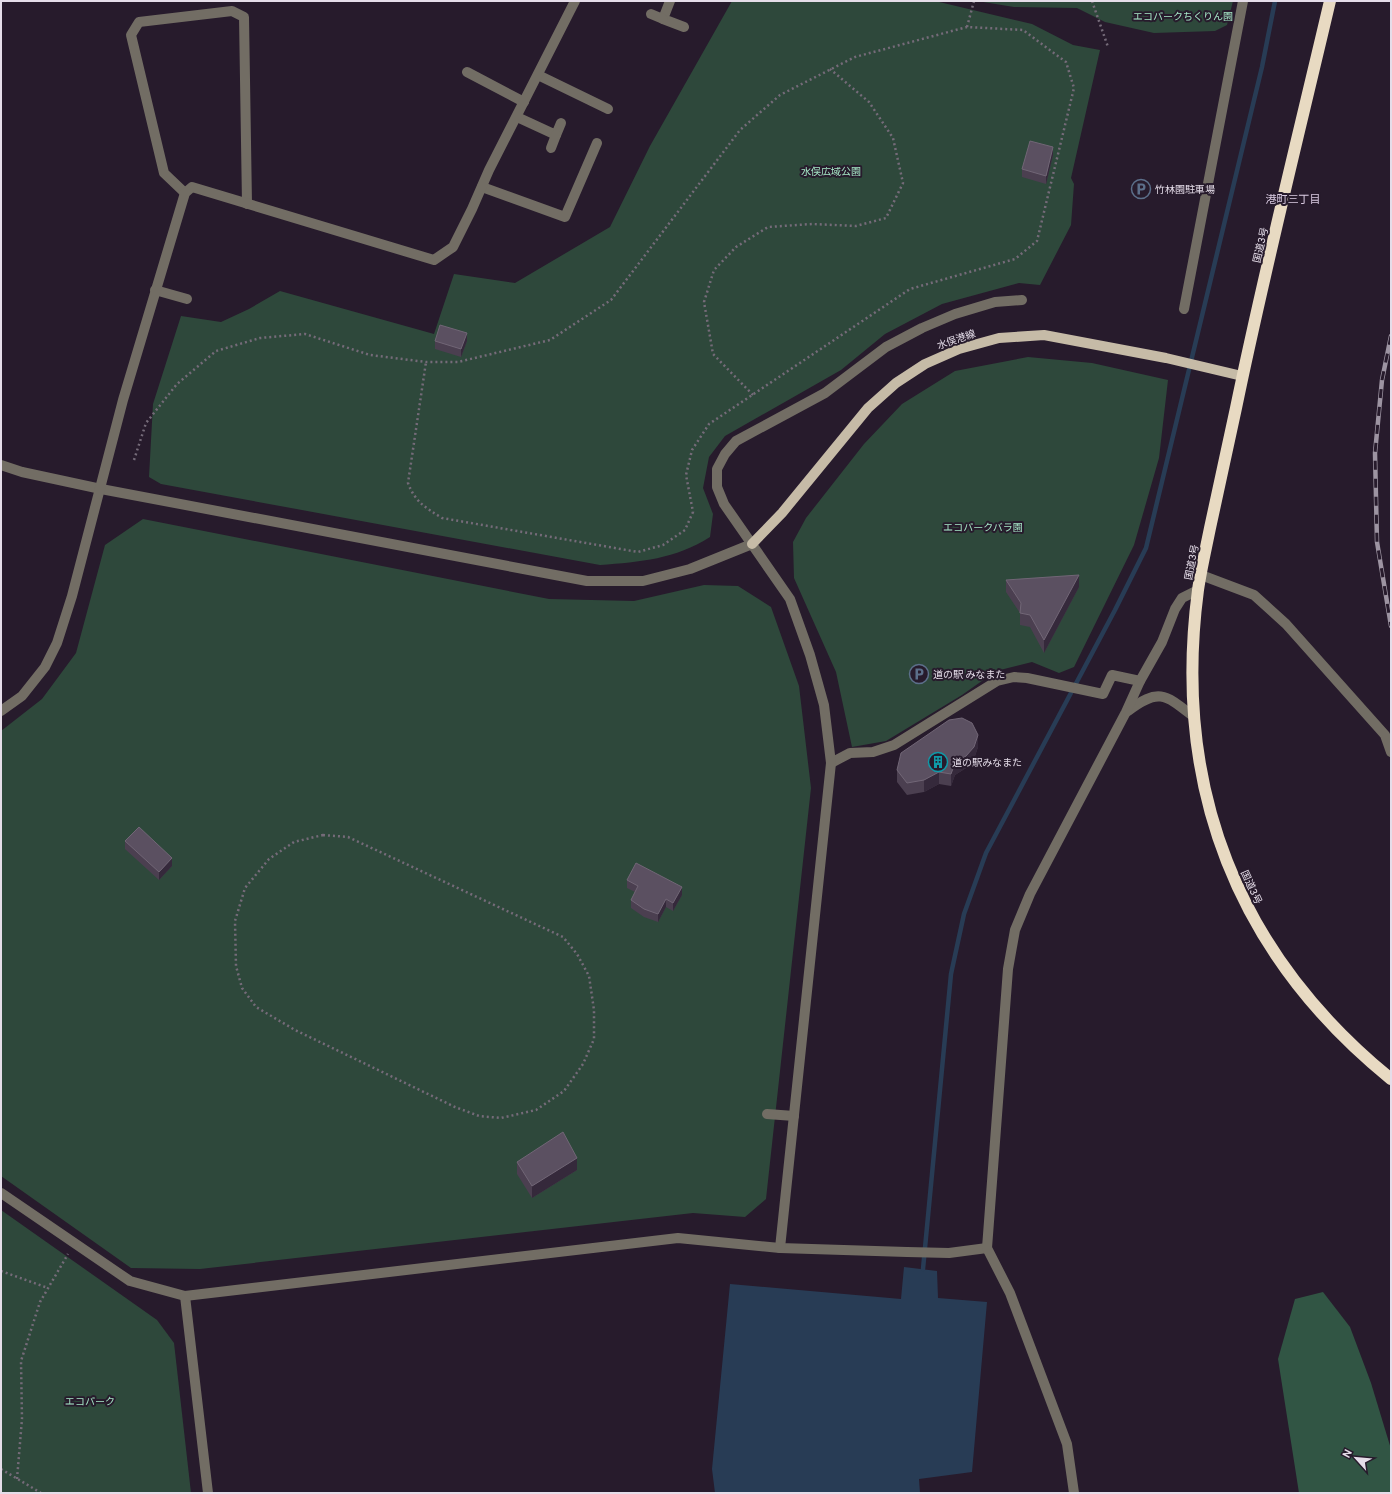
<svg xmlns="http://www.w3.org/2000/svg" width="1392" height="1494" font-family="Overpass,'Noto Sans JP',sans-serif">
	<style>
		.green { fill: #2e483b }
		.forest { fill: #315544 }
		.water { fill: #283c55 }
		.lines { fill: none; stroke-linecap: round; stroke-linejoin: round }
		.stream { stroke: #283c55; stroke-width: 4.5 }
		.path { stroke: #756b79; stroke-width: 2.5; stroke-dasharray: 2 3; stroke-linecap: butt }
		.minor { stroke: #726d64; stroke-width: 10 }
		.major { stroke: #c6bba7; stroke-width: 10 }
		.highway { stroke: #e8dac2; stroke-width: 12 }
		.rail-casing { stroke: #9d94a2; stroke-width: 4.5 }
		.rail { stroke: #271b2c; stroke-width: 3; stroke-dasharray: 9; stroke-linecap: butt }
		.wall { fill: #4b3f50 }
		.shaded-wall { fill: #35293b }
		.building { fill: #5b5061; stroke: #716676 }
		.labels { text-anchor: middle; stroke-width: 4; stroke-linejoin: round; paint-order: stroke }
		.park-label { font-size: 10px; fill: #a5e7c6; stroke: #271b2c }
		.poi-label { font-size: 10px; fill: #e5dde9; stroke: #271b2c; text-anchor: start }
		.street-label { font-size: 10px; fill: #e5dde9; stroke: #271b2c }
		.neighbourhood-label { font-size: 11px; fill: #dacbe2; stroke: #271b2c }
	</style>
	<rect width="100%" height="100%" fill="#271b2c"/>
	<!-- green -->
	<g class="green">
		<path d="M732,1h203l97,23 41,21 27,5 -29,128 3,6 -3,41 -31,60 -21,-2 -77,21 -57,30 -44,36 -116,66 -16,21 -6,31 10,26 -3,23c-35,22 -69,25 -110,28l-439,-81 -12,-7 4,-73 28,-88 40,6 28,-13 31,-18 154,43 20,-60 61,9 95,-56 40,-81z"/>
		<path d="M977,1h256l-6,24 -12,6 -61,2 -49,-11 -28,-14 -63,-1z"/>
		<path d="M1028,357l64,6 76,17 -9,78 -25,87 -60,122 -15,6 -27,-11 -36,9 -34,24 -76,46 -34,6 -16,-75 -42,-94 -1,-36 13,-24 58,-74 38,-40 53,-33z"/>
		<path d="M143,519l406,80 85,2 70,-16 34,1 33,21 28,79 12,102 -45,411 -21,18 -52,-4 -493,56 -69,-1 -130,-92v-445l41,-32 34,-46 29,-108z"/>
		<path d="M1,1210l156,110 17,23 17,150h-190z"/>
	</g>
	<!-- forest -->
	<path class="forest" d="M1323,1292l27,35 21,56 20,66v44h-92l-21,-134 17,-60z"/>
	<!-- water -->
	<path class="water" d="M904,1267l33,4 1,27 49,4 -15,170 -53,7 1,14h-205l-3,-24 18,-185 171,15z"/>
	<g class="lines">
		<!-- stream -->
		<path class="stream" d="M923,1269l28,-295 13,-60 22,-61 129,-243 31,-62 116,-481 13,-66"/>
		<!-- path -->
		<g class="path">
			<path d="M1092,1l16,46"/>
			<path d="M967,27l7,-26"/>
			<path d="M753,395l-40,-41 -9,-52 10,-32 22,-23 32,-20 44,-3 44,2 30,-8 17,-35 -10,-45 -24,-36 -39,-33"/>
			<path d="M134,460l12,-37 31,-39 39,-33 44,-13 45,-4 65,21 56,7h32l92,-22 61,-40 129,-170 40,-35 75,-38 112,-30 56,3 43,32 8,26 -37,153 -22,18 -105,30 -201,135 -17,26 -6,25 7,37 -8,18 -22,15 -25,7 -196,-34c-16,-10 -27,-16 -34,-35l18,-121"/>
			<path d="M323,835l25,2 215,100 14,17 12,22 5,34v29l-11,25 -19,27 -28,19 -35,8 -22,-2 -24,-9 -160,-77 -39,-23 -14,-19 -6,-22 -1,-45 10,-33 24,-29 25,-17z"/>
			<path d="M1,1271l47,17"/>
			<path d="M1,1469l40,24"/>
			<path d="M17,1479l5,-60 -1,-58 19,-59 28,-48"/>
		</g>
		<!-- minor -->
		<g class="minor">
			<path d="M670,1l-7,18 21,8"/>
			<path d="M651,14l12,5"/>
			<path d="M467,72l57,30"/>
			<path d="M538,75l70,34"/>
			<path d="M517,117l39,18 5,-12"/>
			<path d="M551,148l5,-13"/>
			<path d="M482,187l83,30 32,-74"/>
			<path d="M185,193l-21,-20 -33,-138 8,-13 93,-11 12,6 3,187"/>
			<path d="M155,290l32,9"/>
			<path d="M1184,309l59,-308"/>
			<path d="M1,465l21,7 79,17 486,92h56l47,-12 62,-25"/>
			<path d="M1201,575l53,20 32,29 99,111 6,17"/>
			<path d="M1,711l21,-15 23,-29 12,-24 15,-47 51,-196 62,-207 7,-6 242,73 19,-13 19,-38 17,-39 86,-169"/>
			<path d="M1128,711c31,-24 38,-16 66,6"/>
			<path d="M831,763l19,-10 23,-1 21,-7 103,-64 17,-4 13,1 76,16 9,-19 28,6"/>
			<path d="M767,1114l27,2"/>
			<path d="M1,1193l129,88 55,15 493,-58 102,10 127,4 42,1 38,-5"/>
			<path d="M780,1248l51,-485 -7,-58 -14,-50 -20,-56 -66,-95 -7,-17v-18l8,-15 11,-13 89,-48 61,-46 36,-19 33,-14 40,-12 27,-2"/>
			<path d="M185,1296l23,197"/>
			<path d="M1074,1493l-7,-49 -57,-151 -23,-45 21,-279 7,-39 15,-36 96,-182 14,-31 22,-39 13,-33 7,-11 16,-8"/>
		</g>
		<!-- major -->
		<path class="major" d="M752,544l30,-31 86,-105 28,-25 29,-19 34,-15 40,-11 45,-3 122,23 76,18"/>
		<!-- highway -->
		<path class="highway" d="M1330,1c-32,136 -66,271 -94,407 -9,40 -17,80 -26,120 -4,20 -9,41 -12,62 -26,197 39,364 193,489"/>
		<defs>
			<path id="rail" d="M1391,336l-9,44 -7,73 2,89 14,84"/>
		</defs>
		<!-- rail casing -->
		<use href="#rail" class="rail-casing"/>
		<!-- rail -->
		<use href="#rail" class="rail"/>
	</g>
	<!-- wall -->
	<g class="wall">
		<path d="M1053,155l-7,29 -24,-7v-8z"/>
		<path d="M435,341h32l-6,16 -26,-8z"/>
		<path d="M1006,580l73,7 -35,66 -14,-26 -10,-2v-12l-14,-21z"/>
		<path d="M978,747l-4,12 -8,9 -11,7 -4,11 -12,-2 -15,8 -17,3 -10,-13v-12z"/>
		<path d="M125,841l47,25 -13,14 -34,-31z"/>
		<path d="M627,880l55,15 -9,16 -7,-4 -8,15 -14,-5 -13,-9v-8l4,-8 -8,-4z"/>
		<path d="M517,1162l60,8 -45,28 -15,-24z"/>
	</g>
	<!-- shaded-wall -->
	<g class="shaded-wall">
		<path d="M1053,147v8l-7,29v-8z"/>
		<path d="M467,333v8l-6,16v-8z"/>
		<path d="M1079,575v12l-35,66v-13z"/>
		<path d="M978,735v12l-4,12 -8,9 -11,7 -4,11v-12l4,-11z"/>
		<path d="M939,772v12l-15,8v-12z"/>
		<path d="M172,858v8l-13,14v-8z"/>
		<path d="M682,887v8l-9,16v-8z"/>
		<path d="M666,899v8l-8,15v-8z"/>
		<path d="M577,1158v12l-45,28v-12z"/>
		<path d="M2,1302v8l-1,2v-8z"/>
	</g>
	<!-- building -->
	<g class="building">
		<path d="M1030,141l23,6 -7,29 -24,-7z"/>
		<path d="M440,325l27,8 -6,16 -26,-8z"/>
		<path d="M1079,575l-35,65 -14,-25 -10,-2 1,-10 -15,-23z"/>
		<path d="M962,718l10,5 6,12 -4,12 -8,9 -11,7 -4,11 -12,-2 -15,8 -17,3 -10,-13 4,-17 48,-33z"/>
		<path d="M139,827l33,31 -13,14 -34,-31z"/>
		<path d="M636,863l46,24 -9,16 -7,-4 -8,15 -14,-5 -13,-9 7,-14 -11,-6z"/>
		<path d="M563,1132l14,26 -45,28 -15,-24z"/>
	</g>
	<!-- icons -->
	<defs>
		<symbol id="parking-ring" viewBox="-11 -11 22 22"><circle r="9.5" fill="#271b2c" stroke="#5c6f8a" stroke-width="1.5"/><path d="M-3.5-5.5H1a3.5 3.5 0 0 1 0 7H-1V5.5H-3.5ZM-1-3.4V-.6H.8a1.4 1.4 0 0 0 0-2.8Z" fill="#5c6f8a"/></symbol>
		<symbol id="building-ring" viewBox="-11 -11 22 22"><circle r="9.5" fill="#271b2c" stroke="#0f9aa8" stroke-width="1.5"/><path d="M-4-6H4V6H1V3H-1V6H-4ZM-2.5-4.3h1.7v1.8h-1.7ZM.8-4.3h1.7v1.8H.8ZM-2.5-1h1.7V.8h-1.7ZM.8-1h1.7V.8H.8Z" fill="#0f9aa8"/></symbol>
	</defs>
	<g fill-rule="evenodd">
		<use href="#parking-ring" x="1130" y="178" width="22" height="22"/>
		<use href="#parking-ring" x="908" y="663" width="22" height="22"/>
		<use href="#building-ring" x="927" y="751" width="22" height="22"/>
	</g>
	<g class="labels">
		<!-- park labels -->
		<g class="park-label">
			<text x="1183" y="20">エコパークちくりん園</text>
			<text x="831" y="175">水俣広域公園</text>
			<text x="983" y="531">エコパークバラ園</text>
			<text x="90" y="1405">エコパーク</text>
		</g>
		<!-- poi labels -->
		<g class="poi-label">
			<text x="1155" y="193">竹林園駐車場</text>
			<text x="933" y="678">道の駅 みなまた</text>
			<text x="952" y="766">道の駅みなまた</text>
		</g>
		<!-- street labels -->
		<g class="street-label">
			<text transform="translate(1260 245) rotate(-77)" y="4">国道3号</text>
			<text transform="translate(956 339) rotate(-19)" y="4">水俣港線</text>
			<text transform="translate(1191 562) rotate(-79)" y="4">国道3号</text>
			<text transform="translate(1252 887) rotate(65)" y="4">国道3号</text>
		</g>
		<!-- neighbourhood labels -->
		<g class="neighbourhood-label">
			<text x="1293" y="203">港町三丁目</text>
		</g>
	</g>
	<!-- border -->
	<rect width="1392" height="1494" fill="none" stroke="#e5dde9" stroke-width="4"/>
	<!-- north arrow -->
	<g transform="translate(1356 1458) rotate(297)" stroke="#271b2c" stroke-width="3" paint-order="stroke">
	<path d="M0-3L7 15L0 10L-7 15Z" fill="#e5dde9"/>
	<text y="-6" font-size="11" font-weight="bold" text-anchor="middle" fill="#e5dde9">N</text>
	</g>
</svg>
